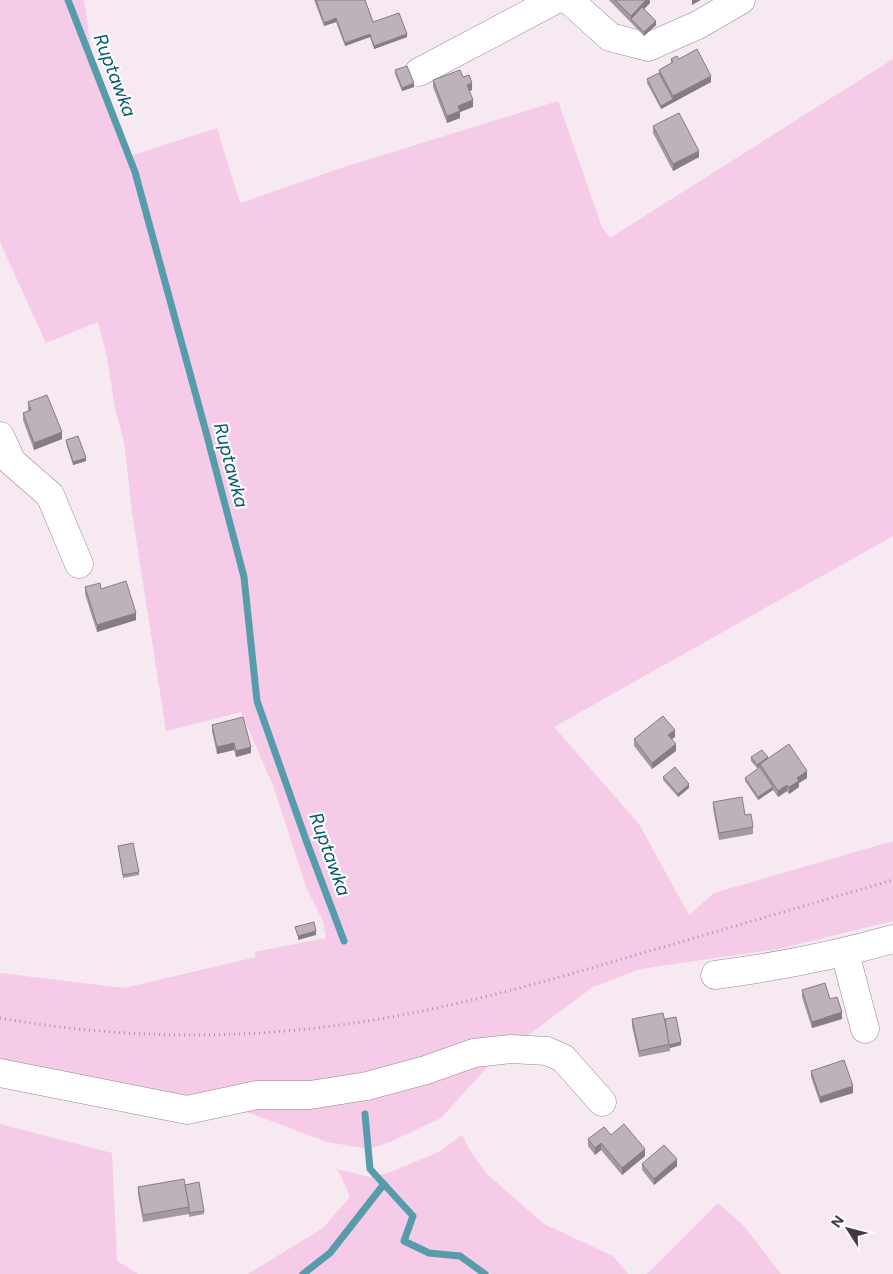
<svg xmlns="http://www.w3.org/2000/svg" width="893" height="1274" viewBox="0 0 893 1274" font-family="Figtree,sans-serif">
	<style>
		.green { fill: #f6cbe7 }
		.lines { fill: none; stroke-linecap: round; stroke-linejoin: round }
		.stream { stroke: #579cab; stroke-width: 7 }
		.minor-casing { stroke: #93888f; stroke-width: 29 }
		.path { stroke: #a59ba1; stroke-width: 3; stroke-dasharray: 1 4; stroke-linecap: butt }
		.minor { stroke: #fff; stroke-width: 28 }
		.wall { fill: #a399a0 }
		.shaded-wall { fill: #857d82 }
		.building { fill: #beb2ba; stroke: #857d82 }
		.labels { text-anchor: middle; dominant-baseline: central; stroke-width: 4.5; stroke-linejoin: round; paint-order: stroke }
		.water-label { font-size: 19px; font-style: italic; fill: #005d6b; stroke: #fef9fc }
	</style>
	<rect width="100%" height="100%" fill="#f6e9f1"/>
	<g class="green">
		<path d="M0,0H84L95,77L127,157L217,128L240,203L344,167L558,101L602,227L610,238L893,59V536L554,727L639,824L689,915L714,893L893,841V921L778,949L640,969L593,987L492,1062L441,1118L390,1142L369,1149L327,1142L253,1114L0,1064V973L124,988L256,957L254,952L326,938L323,921L306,887L274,788L241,712L166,731L132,512L124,442L115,408L107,357L98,322L46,343L0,242Z"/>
		<path d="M0,1124L112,1153L117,1261L138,1274H0Z"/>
		<path d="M462,1135L469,1149L487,1174L544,1224L613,1256L628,1274H248L323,1228L350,1197L338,1170L329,1167L370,1177L388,1173L439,1152Z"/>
		<path d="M718,1203L743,1225L781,1274H647Z"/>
	</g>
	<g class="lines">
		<g class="stream">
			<path d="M68,0L135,172L206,432L244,577L257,701L306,840L344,941"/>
			<path d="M365,1114L370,1169L413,1216L404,1241L429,1253L460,1256L485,1274"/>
			<path d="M303,1274L330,1253L384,1184"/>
		</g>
		<g class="minor-casing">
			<g id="minor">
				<path d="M569,0L610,37L648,47L698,25L741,0"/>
				<path d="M419,72L555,0"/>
				<path d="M0,436L12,462L50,495L79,564"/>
				<path d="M845,953L865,1029"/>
				<path d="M715,975C776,967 834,956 893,939"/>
				<path d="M0,1073L187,1110L257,1095H310L367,1086L426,1070L474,1053L511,1049L547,1051L563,1058L602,1102"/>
			</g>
		</g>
		<path class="path" d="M0,1018C106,1037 218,1040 325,1027C433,1014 538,984 642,953C726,929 809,904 893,880"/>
		<use href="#minor" class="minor"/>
	</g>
	<g class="wall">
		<path d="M314,0H365L373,22L407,37L374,49L370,37L345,46L336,22L324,26Z"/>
		<path d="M609,0H650V3L644,9L656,25L644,36Z"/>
		<path d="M671,59H679L711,82L661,109L647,83V79L659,73V70L671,63Z"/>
		<path d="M395,70L414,87L402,91L395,74Z"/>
		<path d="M463,77L472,90L469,91L473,107L460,112V118L447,123L433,87V80Z"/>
		<path d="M653,126L699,157L673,171L653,133Z"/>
		<path d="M28,402L62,439L34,450L23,420V413L28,411Z"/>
		<path d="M66,440L86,461L73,465L66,443Z"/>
		<path d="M85,587L101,589L136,620L97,632L85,594Z"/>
		<path d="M212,725L251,753L236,757L234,750L217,754L212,731Z"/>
		<path d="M675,737L672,739L676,751L652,769L634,746V739Z"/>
		<path d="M751,757L768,759L807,778L799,783V787L789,794L787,791L778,797L773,790L758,800L745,781V778L760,767V766L757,768L751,761Z"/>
		<path d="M663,777L689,788L678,797L663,780Z"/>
		<path d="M713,802L745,815L753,827V834L719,840L713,808Z"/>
		<path d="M118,846L139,872V875L123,878Z"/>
		<path d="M802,990L830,999L842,1019L812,1028L802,997Z"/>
		<path d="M632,1019H665L681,1045L670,1048V1051L639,1057L632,1026Z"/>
		<path d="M811,1071L853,1093L820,1103L811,1077Z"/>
		<path d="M611,1135L645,1156L622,1175L601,1150L595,1155L588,1146V1139Z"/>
		<path d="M642,1164L677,1166L654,1185L642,1170Z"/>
		<path d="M185,1185L204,1211V1214L189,1217V1214L143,1222L138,1194V1187Z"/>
	</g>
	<g class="shaded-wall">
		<path d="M646,0H650V3L632,21L631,19V16Z"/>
		<path d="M692,0H701L692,5Z"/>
		<path d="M336,18V22L324,26V23Z"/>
		<path d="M656,21V25L644,36V32Z"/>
		<path d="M370,34V37L345,46V43Z"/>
		<path d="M407,34V37L374,49V46Z"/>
		<path d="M711,76V82L661,109V106L673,99V96Z"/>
		<path d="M414,83V87L402,91V88Z"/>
		<path d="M472,83V90L467,92V85Z"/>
		<path d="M473,100V107L460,112V118L447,123V116L458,106Z"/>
		<path d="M699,151V157L673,171V164Z"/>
		<path d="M62,432V439L34,450V443Z"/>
		<path d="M86,458V461L73,465V462Z"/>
		<path d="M136,613V620L97,632V625Z"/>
		<path d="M675,730V737L668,742V735Z"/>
		<path d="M234,743V750L217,754V747Z"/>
		<path d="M676,744V751L652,769V763Z"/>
		<path d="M251,747V753L236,757V751Z"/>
		<path d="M768,757V761L760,764V766L757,768V765Z"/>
		<path d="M807,771V778L799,783V787L789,794V787L797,778Z"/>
		<path d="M689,784V788L678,797V794Z"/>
		<path d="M787,785V791L778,797V791Z"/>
		<path d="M773,787V790L758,800V797Z"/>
		<path d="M316,931V935L298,940V936Z"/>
		<path d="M842,1012V1019L812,1028V1022Z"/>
		<path d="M681,1042V1045L670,1048V1045Z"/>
		<path d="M853,1086V1093L820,1103V1097Z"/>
		<path d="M601,1143V1150L595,1155V1148Z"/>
		<path d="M645,1149V1156L622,1175V1168Z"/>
		<path d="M677,1159V1166L654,1185V1179Z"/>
	</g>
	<g class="building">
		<path d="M316,0H365L373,22L399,13L407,34L374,46L370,34L345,43L336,18L324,23Z"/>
		<path d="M615,0H646L631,16Z"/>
		<path d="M642,7L656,21L644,32L631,19Z"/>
		<path d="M697,49L711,76L673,96L659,70L673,62L671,59L677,56L679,59Z"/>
		<path d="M407,66L414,83L402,88L395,70Z"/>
		<path d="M460,70L463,77L469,75L472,83L467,85L473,100L458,106L460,111L447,116L433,80Z"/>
		<path d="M659,73L673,99L661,106L647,79Z"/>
		<path d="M679,113L699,151L673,164L653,126Z"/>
		<path d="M47,395L62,432L34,443L23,413L31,410L28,402Z"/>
		<path d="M78,436L86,458L73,462L66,440Z"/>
		<path d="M126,581L136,613L97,625L85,587L100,583L101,589Z"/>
		<path d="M663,716L675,730L668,735L676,744L652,763L634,739Z"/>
		<path d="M243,717L251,747L236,751L234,743L217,747L212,725Z"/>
		<path d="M789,744L807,771L797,778L799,781L789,787L787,785L778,791L760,764Z"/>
		<path d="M762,750L768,757L757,765L751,757Z"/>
		<path d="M675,767L689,784L678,794L663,777Z"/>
		<path d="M760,767L773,787L758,797L745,778Z"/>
		<path d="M742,797L745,815L751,814L753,827L719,833L713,802Z"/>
		<path d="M133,843L139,872L123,875L118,846Z"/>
		<path d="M314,922L316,931L298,936L295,927Z"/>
		<path d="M825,983L830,999L837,997L842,1012L812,1022L802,990Z"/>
		<path d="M663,1013L670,1044L639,1051L632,1019Z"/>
		<path d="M676,1017L681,1042L669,1045L665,1019Z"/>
		<path d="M844,1060L853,1086L820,1097L811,1071Z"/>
		<path d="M624,1124L645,1149L622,1168L601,1143L595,1148L588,1139L604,1127L611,1135Z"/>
		<path d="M664,1145L677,1159L654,1179L642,1164Z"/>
		<path d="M184,1179L189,1207L143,1215L138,1187Z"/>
		<path d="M199,1182L204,1211L189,1213V1207L185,1185Z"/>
	</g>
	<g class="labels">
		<g class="water-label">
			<text transform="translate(115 75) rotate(69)">Ruptawka</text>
			<text transform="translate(231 465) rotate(75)">Ruptawka</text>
			<text transform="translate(330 854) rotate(70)">Ruptawka</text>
		</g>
	</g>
	<g transform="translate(848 1229) rotate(306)" stroke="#fef9fc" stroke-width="4" paint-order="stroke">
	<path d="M0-4L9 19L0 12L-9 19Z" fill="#3f3a3d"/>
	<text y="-8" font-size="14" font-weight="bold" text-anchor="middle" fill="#3f3a3d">N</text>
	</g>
</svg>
